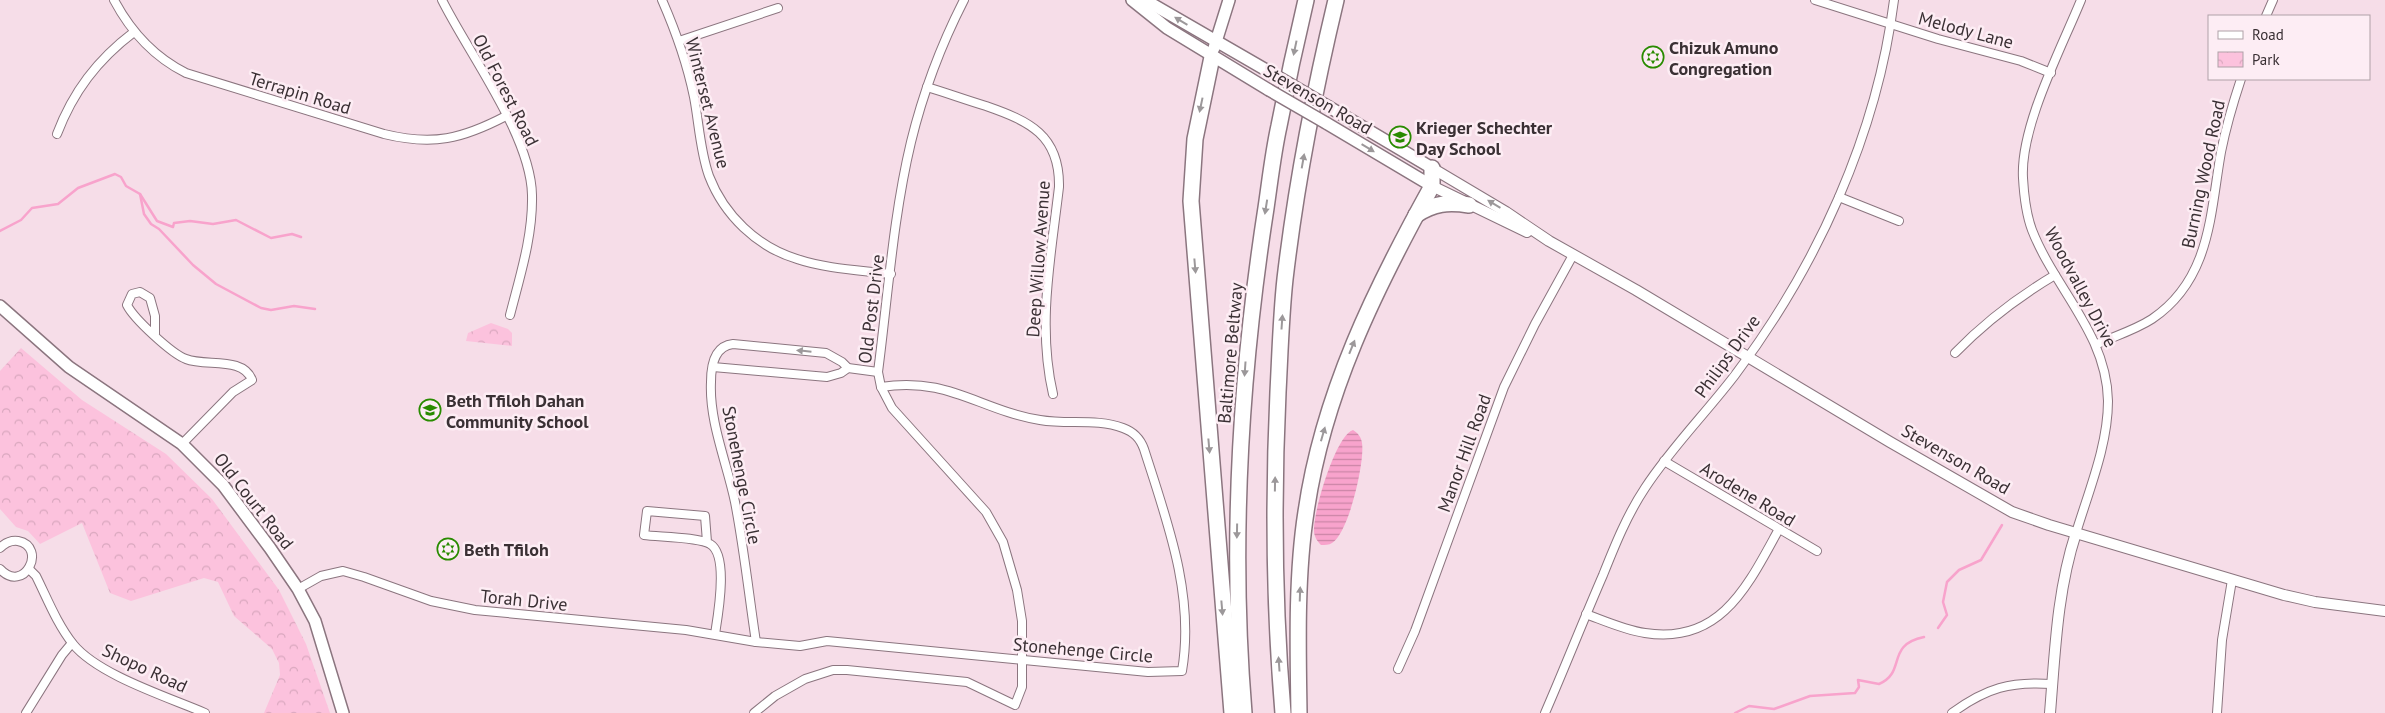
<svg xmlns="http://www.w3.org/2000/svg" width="2385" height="713" viewBox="0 0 2385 713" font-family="'PT Sans',sans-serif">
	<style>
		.park { fill: url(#park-crowns) }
		.water { fill: url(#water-rules) }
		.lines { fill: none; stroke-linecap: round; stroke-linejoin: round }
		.stream { stroke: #f8a3cc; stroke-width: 2.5 }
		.minor-casing { stroke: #8b757f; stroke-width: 10 }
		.tertiary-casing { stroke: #8b757f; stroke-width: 12 }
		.secondary-casing { stroke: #8b757f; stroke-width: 14 }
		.motorway-casing { stroke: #8b757f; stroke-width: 18 }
		.minor { stroke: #fff; stroke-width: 8 }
		.tertiary { stroke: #fff; stroke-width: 10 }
		.secondary { stroke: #fff; stroke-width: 11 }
		.motorway { stroke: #fff; stroke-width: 15 }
		.secondary-bridge-casing { stroke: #8b757f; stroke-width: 14; stroke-linecap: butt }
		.secondary-bridge { stroke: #fff; stroke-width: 11 }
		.oneway { fill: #9c989a }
		.labels { text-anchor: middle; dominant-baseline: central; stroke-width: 5; stroke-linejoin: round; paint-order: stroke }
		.street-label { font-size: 18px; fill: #3a3034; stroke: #fdedf4 }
		.poi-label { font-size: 18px; font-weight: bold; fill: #3a3034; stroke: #fdedf4; text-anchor: start }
	</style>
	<defs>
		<pattern id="park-crowns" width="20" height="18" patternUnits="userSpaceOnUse" patternTransform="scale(1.25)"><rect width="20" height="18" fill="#fcc2dd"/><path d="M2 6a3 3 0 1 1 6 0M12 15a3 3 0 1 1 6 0" fill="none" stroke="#d9a7be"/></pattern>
		<pattern id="water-rules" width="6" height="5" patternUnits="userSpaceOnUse" patternTransform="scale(1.25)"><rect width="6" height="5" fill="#f8a3cc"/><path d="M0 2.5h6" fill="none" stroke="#ca85a6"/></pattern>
	</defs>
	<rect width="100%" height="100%" fill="#f6dde8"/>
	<g class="park">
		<path d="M491,323L508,329L512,333V346L466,341L468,333Z"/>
		<path d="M21,348L82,400L166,454L212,499L279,590L306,644L330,713H264L280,675L279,663L272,649L234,616L218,582L204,578L131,601L110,593L82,523L40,544L28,531L16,527L0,509V371Z"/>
	</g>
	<path class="water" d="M1353,430C1358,433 1361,437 1362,443C1365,461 1349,533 1332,543C1329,545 1325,545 1321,545C1317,541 1314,536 1314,531C1313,513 1335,436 1353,430Z"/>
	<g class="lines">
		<g class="stream">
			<path d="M140,194L157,221L173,227L174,223L190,221L213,224L236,220L271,238L292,234L301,237"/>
			<path d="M0,231L21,220L32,208L58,204L78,188L115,174L121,177L126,186L140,194L144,214L151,224L159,229L193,265L216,284L261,308L271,310L294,306L315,309"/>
			<path d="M1938,628L1947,615L1943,602L1947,582L1959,570L1981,560L2002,525"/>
			<path d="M1735,713L1749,706L1774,709L1810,696L1855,693L1859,687L1858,680L1879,684C1907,672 1885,645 1924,637"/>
		</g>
		<g class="minor-casing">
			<g id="minor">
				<path d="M114,0C131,32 154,57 186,73L384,134C433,146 462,139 506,116"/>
				<path d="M442,0C469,54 531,136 532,195C533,236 520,276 510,315"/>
				<path d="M662,0C676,32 687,63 694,97C699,123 700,151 709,176C724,215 757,247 797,259C827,269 859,270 891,274"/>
				<path d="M1815,0L1938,39L2021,61L2051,73"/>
				<path d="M2266,16L2273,0"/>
				<path d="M679,41L778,8"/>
				<path d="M927,87C947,93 966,100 986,106C1029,121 1060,135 1059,187C1051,256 1037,325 1053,394"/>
				<path d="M57,134C73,92 97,60 134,32"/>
				<path d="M1839,197L1899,221"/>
				<path d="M155,334V316L150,298L140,292L132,294L127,305C134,319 172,354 186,359C206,367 243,356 252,380L233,392L182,444"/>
				<path d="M2097,344C2115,336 2135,330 2152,319C2211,279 2210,214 2221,152C2226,127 2233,103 2241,79"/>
				<path d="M1955,353C1985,322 2018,297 2055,275"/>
				<path d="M713,367L827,377L841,373L848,368"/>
				<path d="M1664,461L1817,551"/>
				<path d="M2076,533C2089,490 2108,445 2108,401C2107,334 2055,289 2032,230C2026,214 2024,196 2023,178C2020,127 2061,49 2081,0"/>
				<path d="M707,542L705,516L647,511L644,535C658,537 699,537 710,544C729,555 718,615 715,634"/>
				<path d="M0,548C5,543 11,540 18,541C48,547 24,595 0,569"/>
				<path d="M29,569L36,576C47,598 57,624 73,644C98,675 168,697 205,713"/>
				<path d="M298,589L321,576L343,571L364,577L431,601L475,610L686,630L756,642L800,646L827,641L1148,672L1182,671C1195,595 1167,521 1144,449C1140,438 1134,432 1123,428C1096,418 1068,425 1040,420C979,410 948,376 881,387"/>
				<path d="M1586,614C1605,621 1625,630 1645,633C1721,645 1748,585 1779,529"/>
				<path d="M756,642C749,596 744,548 735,502C727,463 709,422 711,382C711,365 715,346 733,344L826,353L842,362L848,368L878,372"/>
				<path d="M1398,669L1415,631L1504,387L1535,324L1573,255"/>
				<path d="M26,713L62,655L72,643"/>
				<path d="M754,713L775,696L805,679L833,670H847L967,682L1015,705L1022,687V621L1017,590L1003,542L986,512L892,408L881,387L878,372C888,296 893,217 911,142C923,93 941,45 964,0"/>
				<path d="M1545,713C1565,667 1583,621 1603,575C1615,545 1627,515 1645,488C1671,448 1706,413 1735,375C1817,266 1877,135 1894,0"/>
				<path d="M1952,713C1986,688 2011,681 2052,684"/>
				<path d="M2217,713L2222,640L2232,580"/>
			</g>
		</g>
		<g class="tertiary-casing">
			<g id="tertiary">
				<path d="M1432,168L1506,212L1549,241L1636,290L1890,442L2012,512L2049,525L2284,595L2315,602L2385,611"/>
				<path d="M1432,186L1527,232"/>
				<path d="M2050,713C2055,652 2057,591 2076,533"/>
			</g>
		</g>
		<g class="secondary-casing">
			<g id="secondary">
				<path d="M1132,0L1167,28L1269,90"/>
				<path d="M1145,0L1273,74"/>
				<path d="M1214,48L1229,0"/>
				<path d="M1329,107L1432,168"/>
				<path d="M1326,123L1432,186"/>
				<path d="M0,306L69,367L182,444L223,485L270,548L298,589L315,621L343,713"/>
			</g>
		</g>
		<g class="motorway-casing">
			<g id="motorway">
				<path d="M1212,57L1195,139L1191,201L1232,713"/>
				<path d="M1416,215C1434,203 1448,202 1469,205"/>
				<path d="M1244,713C1230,544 1240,375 1266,208C1270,181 1273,153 1279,126C1287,84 1296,42 1306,0"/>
				<path d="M1283,713C1274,606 1273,499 1278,392C1280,354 1281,316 1285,279C1296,185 1314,92 1336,0"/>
				<path d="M1299,713C1298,649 1296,576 1306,512C1323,394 1375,289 1432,186V168"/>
			</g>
		</g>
		<use href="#minor" class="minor"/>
		<use href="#tertiary" class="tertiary"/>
		<use href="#secondary" class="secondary"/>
		<use href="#motorway" class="motorway"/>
		<g class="secondary-bridge-casing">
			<g id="secondary-bridge">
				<path d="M1273,74L1329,107"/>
				<path d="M1269,90L1326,123"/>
			</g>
		</g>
		<use href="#secondary-bridge" class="secondary-bridge"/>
	</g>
	<defs><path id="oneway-solid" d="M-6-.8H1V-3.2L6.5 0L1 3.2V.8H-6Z" transform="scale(1.25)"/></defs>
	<g class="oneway">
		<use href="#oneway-solid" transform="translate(1181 21) rotate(-149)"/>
		<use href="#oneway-solid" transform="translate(1295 48) rotate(102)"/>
		<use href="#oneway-solid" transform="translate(1201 105) rotate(102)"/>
		<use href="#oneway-solid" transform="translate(1368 148) rotate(31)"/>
		<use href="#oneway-solid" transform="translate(1303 161) rotate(-80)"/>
		<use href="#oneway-solid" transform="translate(1494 204) rotate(-149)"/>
		<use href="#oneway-solid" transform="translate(1266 207) rotate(99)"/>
		<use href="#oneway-solid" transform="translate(1195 266) rotate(85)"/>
		<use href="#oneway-solid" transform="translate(1282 322) rotate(-86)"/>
		<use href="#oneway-solid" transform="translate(1352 347) rotate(-68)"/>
		<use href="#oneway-solid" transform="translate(804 351) rotate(-174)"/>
		<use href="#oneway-solid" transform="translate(1245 369) rotate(94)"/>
		<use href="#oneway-solid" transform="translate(1323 434) rotate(-74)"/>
		<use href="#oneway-solid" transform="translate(1209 446) rotate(85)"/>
		<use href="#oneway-solid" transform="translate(1275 484) rotate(-89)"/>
		<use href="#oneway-solid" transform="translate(1237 531) rotate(91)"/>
		<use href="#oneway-solid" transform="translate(1300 594) rotate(-88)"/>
		<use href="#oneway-solid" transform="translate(1222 608) rotate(85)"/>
		<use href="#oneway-solid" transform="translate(1279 664) rotate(-94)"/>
	</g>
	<defs>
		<g id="synagogue-ring" transform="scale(1.125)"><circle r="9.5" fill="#fdedf4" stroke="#298b00" stroke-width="1.5"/><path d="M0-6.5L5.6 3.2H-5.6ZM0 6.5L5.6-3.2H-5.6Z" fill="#298b00"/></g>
		<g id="school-ring" transform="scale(1.125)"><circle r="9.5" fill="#fdedf4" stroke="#298b00" stroke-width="1.5"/><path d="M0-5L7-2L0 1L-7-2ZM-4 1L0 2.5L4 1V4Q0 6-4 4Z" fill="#298b00"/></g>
	</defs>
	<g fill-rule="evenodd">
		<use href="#synagogue-ring" x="1653" y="57"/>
		<use href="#school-ring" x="1400" y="137"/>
		<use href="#school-ring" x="430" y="410"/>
		<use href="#synagogue-ring" x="448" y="549"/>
	</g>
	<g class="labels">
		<g class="street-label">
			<text transform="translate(1966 30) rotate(15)">Melody Lane</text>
			<text transform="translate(506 90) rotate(63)">Old Forest Road</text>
			<text transform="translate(300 93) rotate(17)">Terrapin Road</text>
			<text transform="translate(1318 99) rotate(30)">Stevenson Road</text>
			<text transform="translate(708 103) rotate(76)">Winterset Avenue</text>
			<text transform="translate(2203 174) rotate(-78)">Burning Wood Road</text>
			<text transform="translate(1038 259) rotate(-86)">Deep Willow Avenue</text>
			<text transform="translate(2081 287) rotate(62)">Woodvalley Drive</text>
			<text transform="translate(871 309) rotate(-83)">Old Post Drive</text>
			<text transform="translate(1230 353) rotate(-85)">Baltimore Beltway</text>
			<text transform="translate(1727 356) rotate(-54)">Philips Drive</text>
			<text transform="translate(1464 453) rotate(-70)">Manor Hill Road</text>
			<text transform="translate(1956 459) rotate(30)">Stevenson Road</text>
			<text transform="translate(742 475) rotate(79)">Stonehenge Circle</text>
			<text transform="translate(1748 494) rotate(31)">Arodene Road</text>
			<text transform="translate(254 501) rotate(52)">Old Court Road</text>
			<text transform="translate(524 600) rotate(6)">Torah Drive</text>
			<text transform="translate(1083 650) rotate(5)">Stonehenge Circle</text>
			<text transform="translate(145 668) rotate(25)">Shopo Road</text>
		</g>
		<g class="poi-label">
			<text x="1669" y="47">Chizuk Amuno<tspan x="1669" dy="21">Congregation</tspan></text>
			<text x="1416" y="127">Krieger Schechter<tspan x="1416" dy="21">Day School</tspan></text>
			<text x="446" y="400">Beth Tfiloh Dahan<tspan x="446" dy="21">Community School</tspan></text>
			<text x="464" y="549">Beth Tfiloh</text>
		</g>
	</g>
	<rect x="2208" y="15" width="162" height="65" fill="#fdedf4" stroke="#afa1a7"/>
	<rect x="2218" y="31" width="25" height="8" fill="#ffffff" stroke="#afa1a7"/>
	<text x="2252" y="40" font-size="15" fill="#3a3034">Road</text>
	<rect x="2218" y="52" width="25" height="15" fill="url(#park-crowns)" stroke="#afa1a7"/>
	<text x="2252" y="65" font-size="15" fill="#3a3034">Park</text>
</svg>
